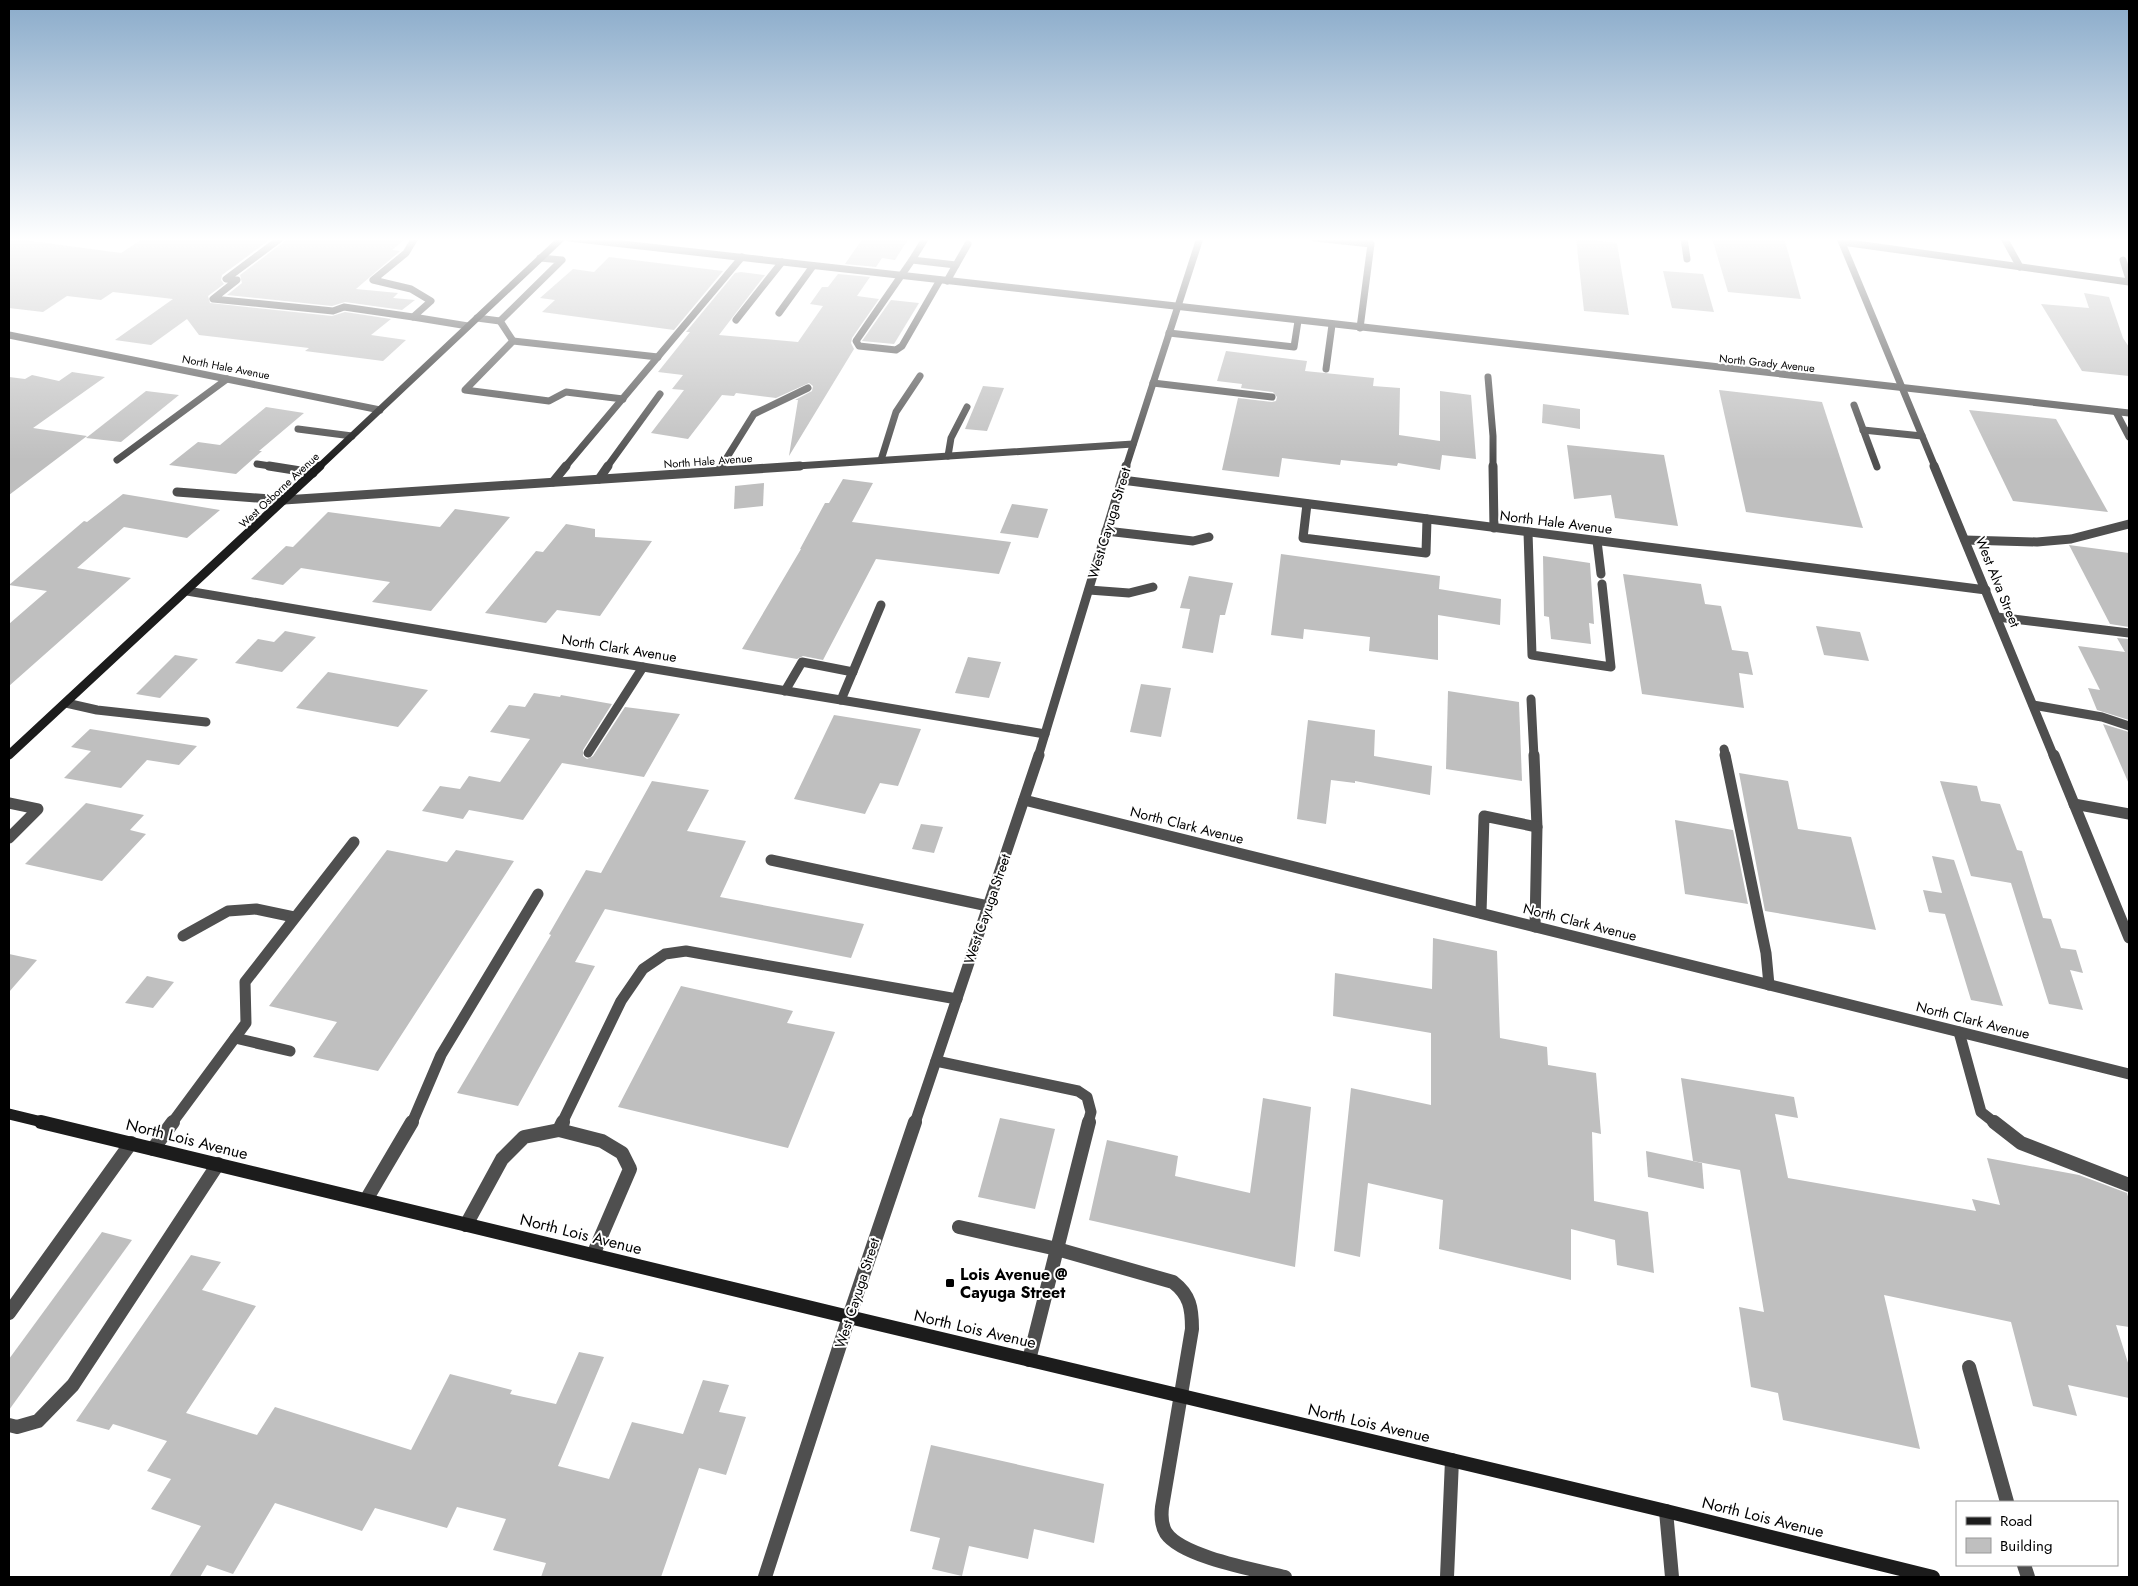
<svg xmlns="http://www.w3.org/2000/svg" width="2138" height="1586" viewBox="0 0 2138 1586" font-family="Jost,sans-serif">
	<style>
		.building { fill: #bfbfbf }
		.lines { fill: none; stroke-linecap: round; stroke-linejoin: round }
		.lane-far3 { stroke: #4f4f4f; stroke-width: 7 }
		.lane-far2 { stroke: #4f4f4f; stroke-width: 9 }
		.lane-far1 { stroke: #4f4f4f; stroke-width: 11 }
		.lane { stroke: #4f4f4f; stroke-width: 14 }
		.street-far3 { stroke: #4f4f4f; stroke-width: 7 }
		.street-far2 { stroke: #4f4f4f; stroke-width: 9 }
		.street-far1 { stroke: #4f4f4f; stroke-width: 11 }
		.street { stroke: #4f4f4f; stroke-width: 14 }
		.secondary-far3 { stroke: #1c1c1c; stroke-width: 7 }
		.secondary-far2 { stroke: #1c1c1c; stroke-width: 9 }
		.secondary-far1 { stroke: #1c1c1c; stroke-width: 11 }
		.secondary { stroke: #1c1c1c; stroke-width: 14 }
		.poi-dot { fill: #000; stroke: #fff; stroke-width: 2 }
		.labels { text-anchor: middle; dominant-baseline: central; stroke-width: 4; stroke-linejoin: round; paint-order: stroke }
		.far-street-label { font-size: 11px; fill: #000; stroke: #fff }
		.street-label { font-size: 14px; fill: #000; stroke: #fff }
		.near-street-label { font-size: 16px; fill: #000; stroke: #fff }
		.near-poi-label { font-size: 16px; font-weight: bold; fill: #000; stroke: #fff; text-anchor: start }
	</style>
	<rect width="100%" height="100%" fill="#fff"/>
	<g class="building">
		<path d="M9,238L121,253L144,238H272L222,275L221,280L224,284L208,296L210,303L332,316L345,312L391,319L371,335L406,340L383,361L305,351L309,348L199,335L187,319L151,345L115,340L173,299L113,292L101,300L67,296L43,312L9,308Z"/>
		<path d="M286,238H406L392,250L400,251L356,289L398,293L393,298L415,300L402,310L345,302L332,306L227,295L242,283L240,275L284,242Z"/>
		<path d="M863,238H909L895,260L882,258L876,267L845,264Z"/>
		<path d="M1576,238L1617,243L1629,315L1584,311Z"/>
		<path d="M1712,238H1757L1785,241L1801,299L1728,292Z"/>
		<path d="M609,257L723,271L674,330L542,312L555,300L540,298L573,269L594,272Z"/>
		<path d="M1663,271L1703,274L1714,312L1672,308Z"/>
		<path d="M741,272L765,275L719,335L798,342L823,306L810,304L822,287H828L838,274L870,277L857,296L879,299L852,338L851,343L854,349L789,456L798,400H795L812,391L813,386L809,383L776,398L736,393L734,396L722,395L688,439L651,433L684,390L672,389L683,375L658,372L690,332H686L735,273Z"/>
		<path d="M2084,293L2109,297L2123,338L2129,347V376L2082,371L2041,304L2089,308Z"/>
		<path d="M891,300L919,303L894,344L862,341Z"/>
		<path d="M1226,351L1307,361L1305,371L1374,378L1373,386L1400,388L1399,435L1440,441V391L1471,395L1476,459L1442,455L1440,470L1398,463L1397,466L1341,460L1340,465L1282,458L1279,477L1222,470L1238,398L1272,402L1276,401L1277,397L1273,392L1241,388L1242,384L1217,381Z"/>
		<path d="M72,372L105,377L33,428L87,436L9,495V377L25,379L32,375L59,381Z"/>
		<path d="M983,386L1004,388L987,431L965,429Z"/>
		<path d="M1719,390L1822,402L1863,528L1746,512Z"/>
		<path d="M146,391L179,395L121,442L86,438Z"/>
		<path d="M1543,404L1580,409V429L1542,423Z"/>
		<path d="M266,407L304,413L259,451H262L236,474L169,465L198,442L220,445Z"/>
		<path d="M1969,410L2056,419L2108,512L2013,501Z"/>
		<path d="M1567,445L1664,455L1678,526L1615,518L1611,495L1574,499Z"/>
		<path d="M843,479L873,483L852,522L1011,542L999,574L876,559L823,660L803,656L797,659L742,649L801,549H800L825,503H829Z"/>
		<path d="M764,483L763,506L734,509L735,486Z"/>
		<path d="M123,494L220,510L187,538L124,527L77,568L131,578L9,686V624L47,591L9,585L84,521L87,522Z"/>
		<path d="M1012,504L1048,509L1038,538L1000,533Z"/>
		<path d="M455,509L510,517L431,611L372,602L390,582L301,568L283,585L251,579L286,546L293,547L328,512L440,527Z"/>
		<path d="M566,524L595,529V537L652,541L600,616L557,610L546,623L485,613L536,551L543,552Z"/>
		<path d="M2069,545L2129,553V627L2110,624Z"/>
		<path d="M1281,554L1440,576L1439,589L1501,599L1500,625L1438,615V660L1369,651L1370,637L1304,629L1303,639L1271,635Z"/>
		<path d="M1543,556L1590,563L1594,624L1589,623L1591,644L1551,639L1549,617L1544,616Z"/>
		<path d="M1623,574L1701,584L1705,604L1721,606L1732,650L1748,652L1753,675L1739,673L1744,708L1642,694Z"/>
		<path d="M1189,576L1233,583L1225,615H1220L1213,653L1182,648L1190,609L1180,608Z"/>
		<path d="M1816,626L1860,632L1869,661L1824,655Z"/>
		<path d="M285,631L316,637L282,672L235,663L258,639L274,642Z"/>
		<path d="M2117,638L2129,639V720L2097,710L2088,688L2100,690L2078,646L2125,652Z"/>
		<path d="M175,655L198,659L160,698L136,694Z"/>
		<path d="M968,657L1001,662L989,698L955,693Z"/>
		<path d="M328,672L428,690L398,727L296,708Z"/>
		<path d="M1141,684L1171,688L1161,737L1130,732Z"/>
		<path d="M1448,691L1519,702L1522,781L1446,769Z"/>
		<path d="M534,693L560,697L561,695L612,704L583,750V756L587,759L593,756L625,707L680,714L644,777L562,763L523,820L469,810L463,819L422,811L440,786L460,789L469,776L500,782L530,739L490,732L509,705L525,707Z"/>
		<path d="M834,715L921,729L898,786L880,783L865,814L794,799Z"/>
		<path d="M1308,720L1375,730L1374,756L1432,766L1430,795L1355,781V783L1331,780L1326,824L1297,819Z"/>
		<path d="M2103,724L2129,732V784Z"/>
		<path d="M90,729L197,746L179,765L147,760L121,788L64,778L91,751L71,747Z"/>
		<path d="M1739,773L1788,781L1798,829L1851,837L1876,930L1765,911Z"/>
		<path d="M652,781L709,790L687,831L746,841L720,897L864,924L851,958L605,909L575,962L595,966L518,1106L457,1093L551,935L549,934L586,870L601,873Z"/>
		<path d="M1940,781L1977,786L1981,801L2000,804L2017,850L2022,851L2043,918L2051,919L2061,948L2076,950L2083,973L2070,970L2083,1010L2049,1004L2011,883L1971,876Z"/>
		<path d="M86,803L144,815L130,830L146,834L102,881L25,864Z"/>
		<path d="M1675,820L1733,830L1748,904L1685,894Z"/>
		<path d="M921,824L943,827L934,853L912,849Z"/>
		<path d="M387,850L447,862L456,850L514,861L378,1071L313,1057L337,1022L269,1006Z"/>
		<path d="M1932,856L1954,860L2003,1006L1971,1000L1945,914L1929,912L1923,890L1942,893Z"/>
		<path d="M1433,938L1497,951L1500,1038L1547,1047L1548,1065L1596,1073L1601,1134L1592,1132L1594,1201L1648,1212L1654,1273L1617,1265L1615,1240L1571,1229V1280L1439,1249L1443,1200L1368,1183L1360,1257L1334,1251L1351,1088L1431,1105V1033L1333,1016L1335,973L1432,989Z"/>
		<path d="M9,954L37,960L9,992Z"/>
		<path d="M147,976L174,982L153,1008L125,1003Z"/>
		<path d="M681,986L793,1011L787,1023L835,1032L788,1148L618,1107Z"/>
		<path d="M1681,1078L1794,1097L1798,1118L1775,1114L1788,1178L1976,1211L1972,1199L2000,1205L1987,1158L2079,1175L2127,1193L2129,1200V1327L2116,1325L2129,1366V1398L2068,1385L2077,1416L2033,1406L2011,1322L1884,1295L1920,1449L1783,1420L1778,1393L1751,1387L1739,1307L1764,1312L1740,1170L1693,1161Z"/>
		<path d="M1263,1098L1311,1107L1295,1267L1089,1220L1107,1140L1178,1156L1175,1176L1250,1193Z"/>
		<path d="M1000,1118L1055,1129L1035,1209L978,1197Z"/>
		<path d="M1646,1151L1702,1163L1704,1189L1648,1177Z"/>
		<path d="M102,1232L132,1240L9,1410V1359Z"/>
		<path d="M191,1255L221,1262L202,1290L256,1306L186,1413L257,1435L275,1407L411,1450L450,1374L512,1390L510,1394L556,1404L579,1352L604,1357L558,1466L609,1479L632,1422L683,1434L703,1380L729,1385L719,1412L746,1417L726,1475L699,1468L661,1577H541L546,1563L493,1550L506,1519L457,1507L447,1528L375,1508L362,1531L275,1503L233,1574L207,1565L200,1577H169L201,1526L151,1509L171,1479L147,1471L167,1441L113,1424L109,1430L76,1421Z"/>
		<path d="M931,1445L1104,1484L1094,1543L1034,1529L1028,1559L969,1546L962,1576L932,1569L940,1538L910,1531Z"/>
	</g>
	<g class="lines">
		<g class="lane-far3">
			<path d="M281,238L226,279L237,280L213,299L333,311L344,307L413,317"/>
			<path d="M415,238L406,253L373,280L411,289L431,301L413,317L468,326"/>
			<path d="M1315,238L1371,244L1360,328"/>
			<path d="M1684,238L1687,259"/>
			<path d="M2004,238L2020,267"/>
			<path d="M912,260L925,239"/>
			<path d="M2123,260L2129,279"/>
			<path d="M956,265L968,244"/>
			<path d="M940,280L902,346L896,350L859,346L856,341L912,260L956,265L947,281"/>
			<path d="M779,313L813,266"/>
			<path d="M477,318L500,321L562,260L540,258"/>
			<path d="M736,320L782,262"/>
			<path d="M500,321L513,341"/>
			<path d="M1169,333L1294,347L1298,321"/>
			<path d="M1326,369L1332,325"/>
			<path d="M1488,377L1493,436V467"/>
			<path d="M1153,383L1272,397"/>
			<path d="M623,399L566,392L549,401L465,390L513,341L658,357"/>
			<path d="M1854,405L1877,467"/>
			<path d="M2116,412L2129,437"/>
			<path d="M298,429L352,436"/>
			<path d="M1863,430L1922,436"/>
			<path d="M948,456L951,438L967,407"/>
			<path d="M117,460L227,379"/>
			<path d="M881,460L896,412L920,376"/>
			<path d="M257,464L277,467"/>
			<path d="M565,467L742,257"/>
			<path d="M607,467L660,394"/>
			<path d="M721,467L754,414L808,388"/>
		</g>
		<g class="lane-far2">
			<path d="M269,466L313,473"/>
			<path d="M1493,466L1494,528"/>
			<path d="M719,471L722,466"/>
			<path d="M599,479L608,466"/>
			<path d="M553,482L566,466"/>
			<path d="M177,492L284,500"/>
			<path d="M1307,504L1303,538L1426,553L1427,519"/>
			<path d="M1106,531L1193,541L1209,537"/>
			<path d="M1528,532L1532,655L1611,667L1602,584"/>
			<path d="M1965,540L2037,542L2071,539L2129,524"/>
			<path d="M1597,541L1601,574"/>
			<path d="M1089,590L1129,593L1153,587"/>
			<path d="M785,691L802,662L853,672"/>
			<path d="M1531,699L1534,757"/>
			<path d="M841,700L881,605"/>
			<path d="M66,703L97,710L206,722"/>
			<path d="M2033,705L2102,717L2129,726"/>
			<path d="M1724,749L1726,757"/>
			<path d="M588,753L643,667"/>
		</g>
		<g class="lane-far1">
			<path d="M1534,755L1537,827L1535,927"/>
			<path d="M1725,755L1766,953L1769,985"/>
			<path d="M9,803L38,809L9,838"/>
			<path d="M2074,804L2129,814"/>
			<path d="M771,860L988,906"/>
			<path d="M1481,913L1484,816L1537,827"/>
			<path d="M183,936L228,911L256,909L294,917"/>
			<path d="M1959,1032L1981,1112L1995,1123"/>
			<path d="M235,1038L290,1051"/>
			<path d="M936,1061L1078,1091L1087,1097L1091,1112L1088,1123"/>
			<path d="M172,1123L246,1023L245,982L354,842"/>
			<path d="M412,1123L441,1055L538,894"/>
			<path d="M562,1123L621,1001L643,969L665,954L686,951L957,999"/>
		</g>
		<g class="lane">
			<path d="M1994,1122L2021,1143L2129,1185"/>
			<path d="M559,1130L602,1141L622,1153L630,1169L593,1255"/>
			<path d="M153,1149L173,1122"/>
			<path d="M366,1200L412,1122"/>
			<path d="M466,1225L502,1159L524,1137L559,1130L563,1122"/>
			<path d="M959,1227L1057,1249L1173,1282C1190,1295 1192,1308 1192,1329L1162,1507C1161,1516 1161,1525 1166,1533C1182,1557 1257,1570 1285,1577"/>
			<path d="M9,1313L131,1143"/>
			<path d="M1029,1360L1089,1122"/>
			<path d="M1969,1367L2007,1502"/>
			<path d="M9,1425L17,1427L38,1421L73,1385L218,1164"/>
			<path d="M1666,1511L1672,1577"/>
			<path d="M2024,1565L2028,1577"/>
			<path d="M1447,1577L1452,1460"/>
		</g>
		<g class="street-far3">
			<path d="M569,238L2129,413"/>
			<path d="M1840,238L1935,467"/>
			<path d="M1842,242L2129,282"/>
			<path d="M9,335L380,410"/>
			<path d="M781,467L1133,444"/>
			<path d="M1126,467L1200,238"/>
		</g>
		<g class="street-far2">
			<path d="M1934,466L2054,757"/>
			<path d="M1122,480L1986,590"/>
			<path d="M284,500L800,466"/>
			<path d="M187,591L1045,734"/>
			<path d="M1997,617L2129,633"/>
			<path d="M1038,757L1126,466"/>
		</g>
		<g class="street-far1">
			<path d="M2054,755L2129,938"/>
			<path d="M1024,800L2129,1074"/>
			<path d="M915,1123L1039,755"/>
		</g>
		<path class="street" d="M765,1577L849,1317L915,1122"/>
		<path class="secondary-far3" d="M319,467L562,238"/>
		<path class="secondary-far2" d="M9,755L320,466"/>
		<path class="secondary-far1" d="M9,1114L46,1123"/>
		<path class="secondary" d="M41,1122L849,1317L1666,1511L1933,1577"/>
	</g>
	<linearGradient id="sky" x2="0" y2="1"><stop stop-color="#8aabca"/><stop offset="0.52" stop-color="#fff"/><stop offset="1" stop-color="#fff" stop-opacity="0"/></linearGradient>
	<rect width="2138" height="460" fill="url(#sky)"/>
	<rect class="poi-dot" x="945" y="1278" width="10" height="10" rx="2.5"/>
	<g class="labels">
		<g class="far-street-label">
			<text transform="translate(1767 363) rotate(6)">North Grady Avenue</text>
			<text transform="translate(226 367) rotate(11)">North Hale Avenue</text>
			<text transform="translate(708 461) rotate(-4)">North Hale Avenue</text>
			<text transform="translate(279 490) rotate(-43)">West Osborne Avenue</text>
		</g>
		<g class="street-label">
			<text transform="translate(1556 522) rotate(7)">North Hale Avenue</text>
			<text transform="translate(1109 523) rotate(-73)">West Cayuga Street</text>
			<text transform="translate(1998 582) rotate(68)">West Alva Street</text>
			<text transform="translate(619 648) rotate(9)">North Clark Avenue</text>
			<text transform="translate(1187 825) rotate(14)">North Clark Avenue</text>
			<text transform="translate(987 909) rotate(-71)">West Cayuga Street</text>
			<text transform="translate(1580 922) rotate(14)">North Clark Avenue</text>
			<text transform="translate(1973 1020) rotate(14)">North Clark Avenue</text>
			<text transform="translate(857 1293) rotate(-72)">West Cayuga Street</text>
		</g>
		<g class="near-street-label">
			<text transform="translate(187 1139) rotate(14)">North Lois Avenue</text>
			<text transform="translate(581 1234) rotate(14)">North Lois Avenue</text>
			<text transform="translate(975 1329) rotate(13)">North Lois Avenue</text>
			<text transform="translate(1369 1423) rotate(13)">North Lois Avenue</text>
			<text transform="translate(1763 1517) rotate(14)">North Lois Avenue</text>
		</g>
		<g class="near-poi-label">
			<text x="960" y="1274">Lois Avenue @<tspan x="960" dy="18">Cayuga Street</tspan></text>
		</g>
	</g>
	<rect width="2138" height="1586" fill="none" stroke="#000000" stroke-width="20"/>
	<rect x="1956" y="1501" width="162" height="65" fill="#ffffff" stroke="#999999"/>
	<rect x="1966" y="1517" width="25" height="8" fill="#1c1c1c" stroke="#999999"/>
	<text x="2000" y="1526" font-size="15" fill="#000000">Road</text>
	<rect x="1966" y="1538" width="25" height="15" fill="#bfbfbf" stroke="#999999"/>
	<text x="2000" y="1551" font-size="15" fill="#000000">Building</text>
</svg>
